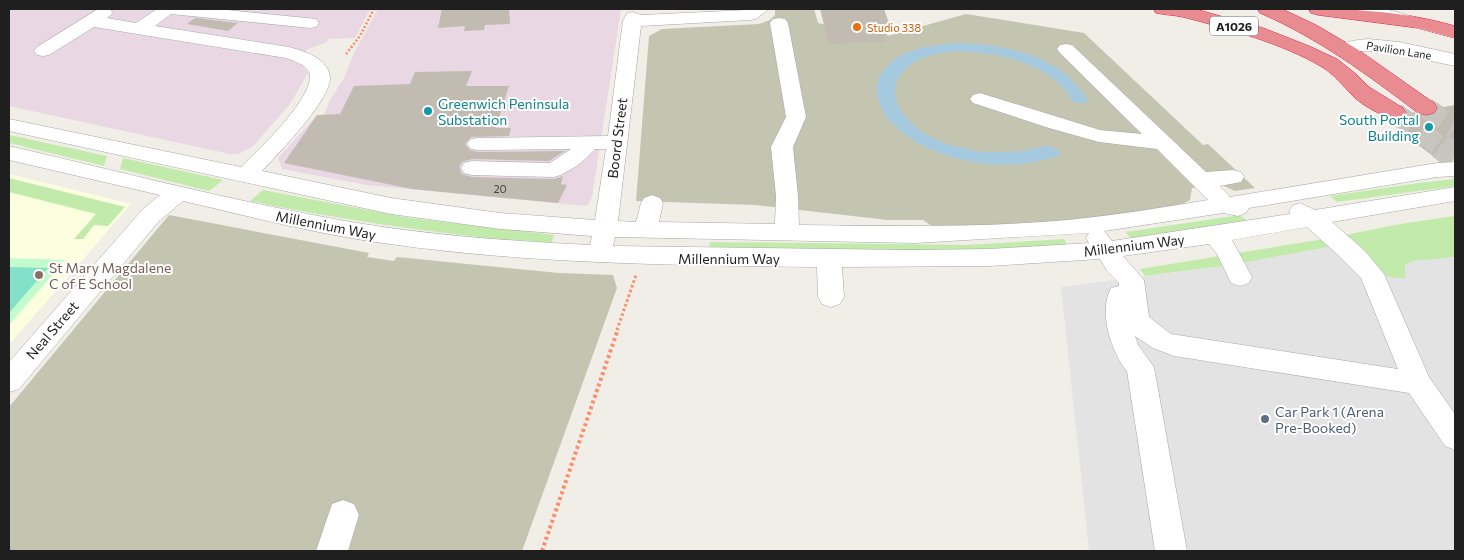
<svg xmlns="http://www.w3.org/2000/svg" width="1464" height="560" viewBox="0 0 1464 560" font-family="Commissioner,sans-serif">
	<style>
		.industrial { fill: #ead7e4 }
		.education { fill: #fbffe0 }
		.construction { fill: #c3c5b1 }
		.grass { fill: #c2ebab }
		.park { fill: #c2fbce }
		.pitch { fill: #82e1c8 }
		.parking { fill: #e3e3e3 }
		.water { fill: #a5cadf }
		.building { fill: #c1bbb2 }
		.lines { fill: none; stroke-linecap: round; stroke-linejoin: round }
		.highway-tunnel-far1 { stroke: #c6c5be; stroke-width: 21; stroke-dasharray: 21 11; stroke-linecap: butt }
		.highway-tunnel { stroke: #c6c5be; stroke-width: 26; stroke-dasharray: 26 13; stroke-linecap: butt }
		.minor-casing { stroke: #a6a6a6; stroke-width: 1 }
		.highway-casing { stroke: #df224a; stroke-width: 1 }
		.path-far2 { stroke: #fc8c6a; stroke-width: 2.5; stroke-dasharray: 2 2; stroke-linecap: butt }
		.path-far1 { stroke: #fc8c6a; stroke-width: 3; stroke-dasharray: 2.5 2.5; stroke-linecap: butt }
		.path { stroke: #fc8c6a; stroke-width: 4; stroke-dasharray: 3 3; stroke-linecap: butt }
		.minor { fill: #fff; fill-rule: evenodd }
		.highway { fill: #e98c91; fill-rule: evenodd }
		.food-dot { fill: #e8710a; stroke: #fff; stroke-width: 2 }
		.culture-dot { fill: #0f9aa8; stroke: #fff; stroke-width: 2 }
		.education-dot { fill: #8d6e63; stroke: #fff; stroke-width: 2 }
		.service-dot { fill: #5c6f8a; stroke: #fff; stroke-width: 2 }
		.labels { text-anchor: middle; dominant-baseline: central; stroke-width: 4; stroke-linejoin: round; paint-order: stroke }
		.far-food-label { font-size: 11px; fill: #c56008; stroke: #fff; text-anchor: start }
		.far-street-label { font-size: 11px; fill: #1f1f1f; stroke: #fff }
		.number-label { font-size: 11px; fill: #484644 }
		.shield { fill: #fff; stroke: #626262; stroke-width: 1 }
		.shield-label { font-size: 12px; font-weight: bold; fill: #1f1f1f }
		.culture-label { font-size: 14px; fill: #0d838f; stroke: #fff; text-anchor: start }
		.street-label { font-size: 14px; fill: #1f1f1f; stroke: #fff }
		.education-label { font-size: 14px; fill: #785e54; stroke: #fff; text-anchor: start }
		.service-label { font-size: 14px; fill: #4e5e75; stroke: #fff; text-anchor: start }
	</style>
	<rect width="100%" height="100%" fill="#f0eee6"/>
	<g class="industrial">
		<path d="M9,9H370L355,38L328,39L327,42L304,51L299,60L308,73L290,104L252,147L238,154H230L9,106Z"/>
		<path d="M378,9H621L592,197L587,206L367,185L282,169L278,158L317,115H324L329,102L344,78L354,53Z"/>
	</g>
	<path class="education" d="M9,174L131,204L9,345Z"/>
	<g class="construction">
		<path d="M775,9H814L818,23L884,37L966,14L1084,33L1203,145L1208,144L1255,188L1235,191L1219,184L1192,188L1190,200L1177,207L1092,219L984,226H932L923,220H888L756,205L636,201L649,36L662,29L759,24L770,20L775,15Z"/>
		<path d="M169,215L369,253L367,257L394,261L397,257L559,273L613,275L617,288L522,551H9V407Z"/>
	</g>
	<g class="grass">
		<path d="M9,135L107,156L104,166L9,143Z"/>
		<path d="M123,158L223,180L209,191L120,169Z"/>
		<path d="M9,178L125,207L108,226L94,225L83,239H74L96,214L9,192Z"/>
		<path d="M1455,179V186L1337,202L1330,196L1419,183Z"/>
		<path d="M263,190L410,218L554,235L551,244C449,235 349,222 250,201Z"/>
		<path d="M1240,215L1248,222L1131,239L1126,232Z"/>
		<path d="M1455,216V257L1447,258L1406,279L1387,277L1345,235L1400,224Z"/>
		<path d="M1064,239L1068,246L972,251L709,250L710,242L968,245Z"/>
		<path d="M1324,239L1333,246L1232,265L1145,276L1140,269Z"/>
	</g>
	<path class="park" d="M9,258L65,260L9,325Z"/>
	<path class="pitch" d="M9,267L48,268L9,313Z"/>
	<path class="parking" d="M1333,246L1366,254L1387,277L1405,279V265L1412,261L1455,257V551H1089L1061,287L1232,265Z"/>
	<path class="water" d="M961,43C1008,45 1066,57 1089,103L1073,102C1065,87 1053,77 1038,69C1005,51 920,37 898,79C892,90 895,101 901,111C929,153 1003,160 1047,145L1063,153C1014,177 929,163 892,123C883,113 876,101 877,88C881,51 931,44 961,43Z"/>
	<g class="building">
		<path d="M442,9H509L510,24L485,25L484,30L464,31L465,26L438,28Z"/>
		<path d="M820,9H884L891,29H885L888,37H884L886,42L829,44Z"/>
		<path d="M195,18L238,23L228,31L187,24Z"/>
		<path d="M472,71L466,86H509L496,128H511L509,136L471,137L465,144L470,150L478,152L565,151L549,161L472,159L462,162L459,167L462,174L472,177L554,179L563,176L561,184L567,185L558,203L412,189L284,163L317,115L340,114L354,86L410,84L415,72Z"/>
		<path d="M1455,105V156L1437,159L1410,139L1416,138L1390,119L1403,120L1408,114L1414,112L1426,117L1436,114L1439,108Z"/>
	</g>
	<g class="lines">
		<g class="highway-tunnel-far1">
			<path d="M1426,108L1455,128"/>
			<path d="M1395,113L1441,147"/>
		</g>
		<path class="highway-tunnel" d="M1440,146L1455,157"/>
		<g class="minor-casing">
			<g id="minor">
				<path d="M98,9H110L113,13L107,18L136,23L157,9H218L316,19L319,23L316,27L310,28L171,14L155,26L289,47C304,51 329,58 330,78C330,101 278,154 262,171L391,198L500,213L595,220L606,149H595C583,162 571,172 554,177L472,175L464,173L461,168L464,163L472,161L550,163L571,149L478,150L471,149L467,144L471,139L478,138L608,136L623,21L627,13L633,12L641,15L769,9L756,19L750,20L641,26L618,221L636,222L641,203L644,198L652,195L660,198L663,203L659,222L775,224L776,196L771,147L786,117L770,23L773,19L779,18L785,19L788,23L806,117L793,147L798,196L799,225C888,226 979,228 1068,220C1115,215 1161,208 1208,200L1157,149L1099,142L1049,128L973,103L970,99L973,95L980,93L1100,130L1142,134L1060,53L1057,49L1060,45L1066,44L1072,45L1206,172L1233,170L1241,172L1244,177L1241,182L1220,186L1230,197L1437,163L1455,162V176L1437,177L1249,208L1246,213L1238,216L1223,213L1104,231L1112,241L1290,214L1289,211L1292,206L1300,203L1315,210L1455,187V201L1332,222L1365,251L1384,274L1429,377L1455,414V450L1445,446L1409,393L1174,356L1153,348L1135,336L1138,345L1154,367L1187,551H1155L1127,371C1111,352 1098,311 1111,288L1119,286V283L1107,271L1100,259L989,266L842,267L844,297L840,304L831,307L822,304L818,297L817,267C674,265 532,264 390,244C320,235 252,217 183,201L159,221L19,389L9,392V362L143,209L160,195L9,160V146C121,172 232,201 345,221C426,235 508,241 590,245L592,236L500,229L391,214L9,131V119L241,167C257,152 318,94 309,72C305,64 294,61 286,58L94,27L49,55L43,56L37,55L34,51L37,47ZM1307,227L1338,255L1361,278L1398,369L1171,334L1149,317L1144,280L1123,256L1209,244L1217,254L1231,283L1240,286L1249,283L1252,277L1232,240ZM1089,233L1086,238L1089,243L989,249L910,250L613,246L615,237L915,243Z"/>
				<path d="M1357,9H1385L1455,28V38L1360,13Z"/>
				<path d="M1368,39L1399,42L1455,54V66L1383,51H1358L1344,55L1338,54L1335,50C1341,41 1358,40 1368,39Z"/>
				<path d="M343,500L354,504L359,515L348,551H316L332,504Z"/>
			</g>
		</g>
		<g class="highway-casing">
			<g id="highway">
				<path d="M1154,9H1195L1263,28L1309,46L1337,59L1356,74L1369,87L1403,108L1406,113L1403,118C1388,121 1363,106 1353,96C1343,86 1335,75 1322,67C1284,44 1226,28 1183,17C1174,15 1165,15 1156,13Z"/>
				<path d="M1258,9H1282L1316,25L1357,49L1434,103L1437,108L1434,113L1426,115L1418,113C1368,75 1318,38 1260,13Z"/>
				<path d="M1309,9C1361,9 1405,12 1455,26V38L1418,28L1318,15L1311,13Z"/>
			</g>
		</g>
		<path class="path-far2" d="M346,54L360,36L374,9"/>
		<path class="path-far1" d="M617,330L636,275"/>
		<path class="path" d="M542,551L618,329"/>
		<use href="#minor" class="minor"/>
		<use href="#highway" class="highway"/>
	</g>
	<circle class="food-dot" cx="857" cy="27" r="5"/>
	<g class="culture-dot">
		<circle cx="428" cy="111" r="5"/>
		<circle cx="1429" cy="127" r="5"/>
	</g>
	<circle class="education-dot" cx="39" cy="275" r="5"/>
	<circle class="service-dot" cx="1265" cy="419" r="5"/>
	<g class="labels">
		<g class="far-food-label">
			<text x="867" y="27">Studio 338</text>
		</g>
		<g class="far-street-label">
			<text transform="translate(1399 50) rotate(9)">Pavilion Lane</text>
		</g>
		<g class="number-label">
			<text x="500" y="188">20</text>
		</g>
		<rect class="shield" x="1210" y="16.5" width="48" height="19" rx="4"/>
		<g class="shield-label">
			<text x="1234" y="26">A1026</text>
		</g>
		<g class="culture-label">
			<text x="438" y="103">Greenwich Peninsula<tspan x="438" dy="16">Substation</tspan></text>
			<text x="1419" y="119" text-anchor="end">South Portal<tspan x="1419" dy="16">Building</tspan></text>
		</g>
		<g class="street-label">
			<text transform="translate(617 138) rotate(-83)">Boord Street</text>
			<text transform="translate(326 225) rotate(11)">Millennium Way</text>
			<text transform="translate(1134 245) rotate(-7)">Millennium Way</text>
			<text x="729" y="258">Millennium Way</text>
			<text transform="translate(52 330) rotate(-49)">Neal Street</text>
		</g>
		<g class="education-label">
			<text x="49" y="267">St Mary Magdalene<tspan x="49" dy="16">C of E School</tspan></text>
		</g>
		<g class="service-label">
			<text x="1275" y="411">Car Park 1 (Arena<tspan x="1275" dy="16">Pre-Booked)</tspan></text>
		</g>
	</g>
	<rect width="1464" height="560" fill="none" stroke="#1f1f1f" stroke-width="20"/>
</svg>
